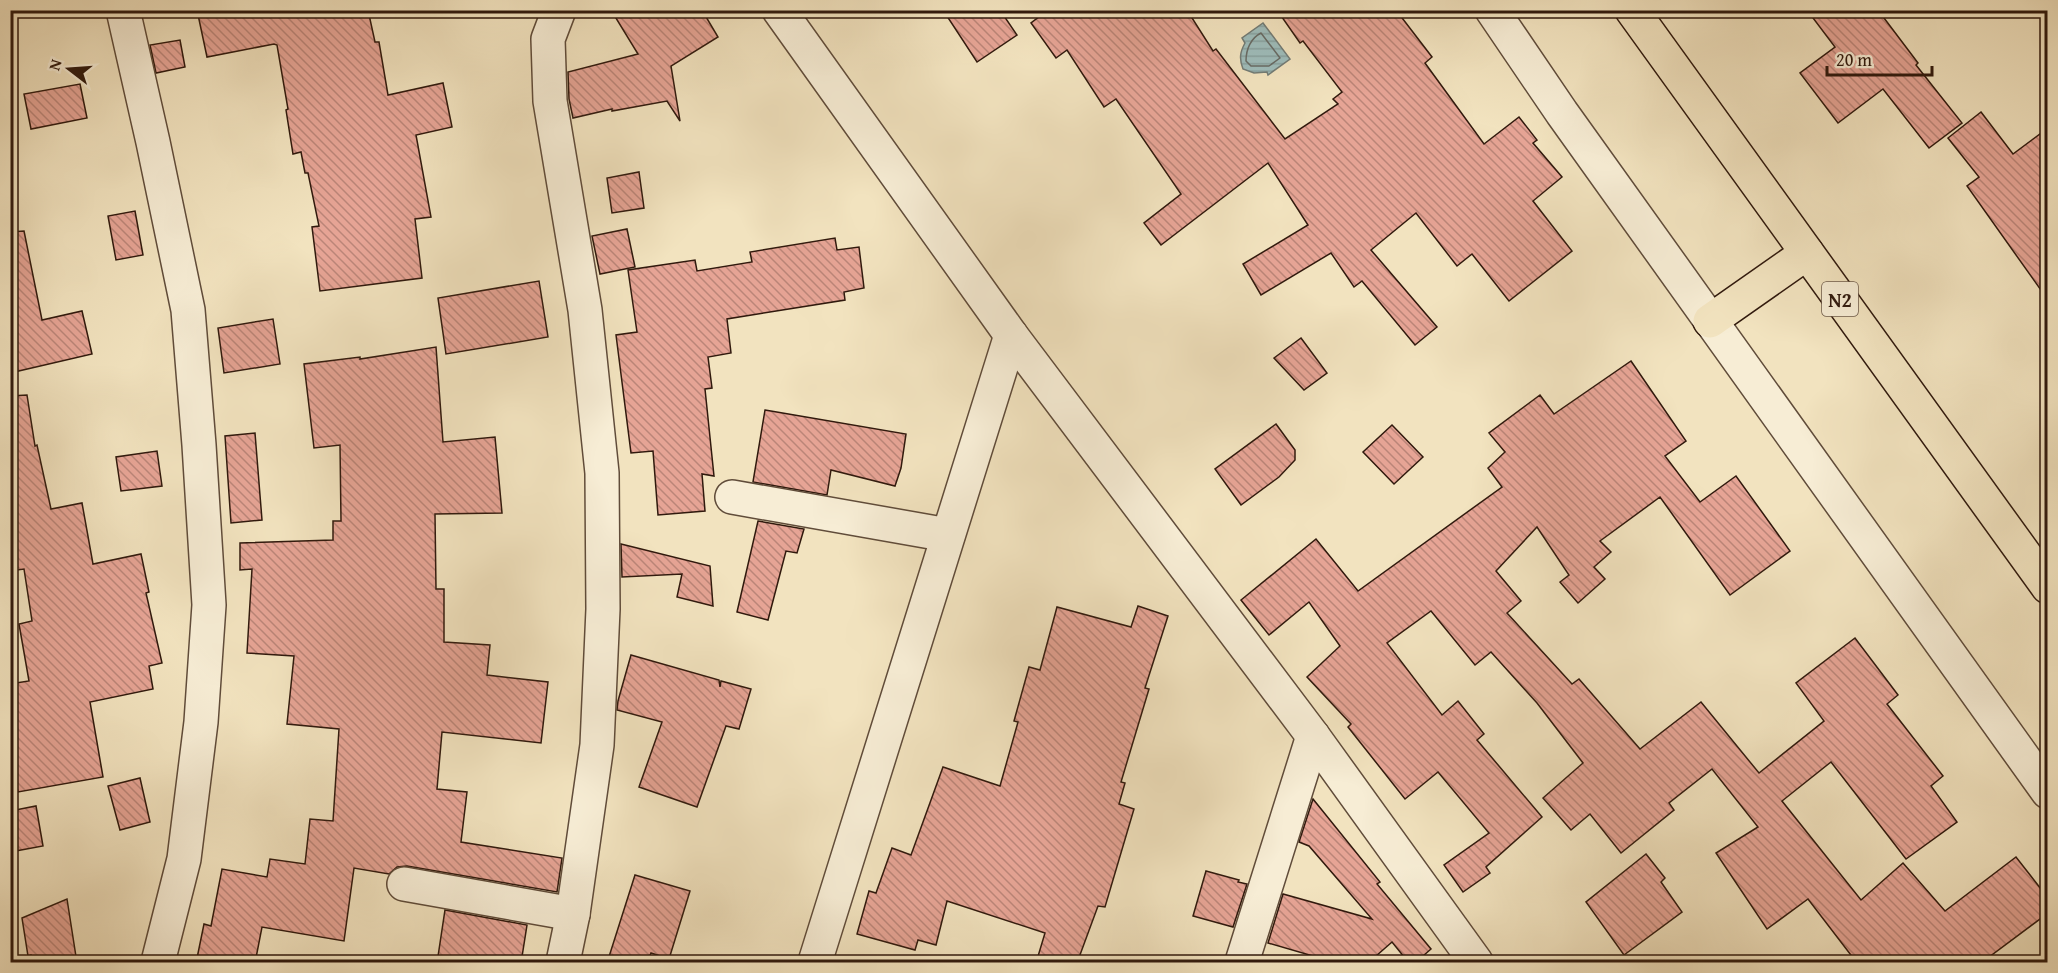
<svg xmlns="http://www.w3.org/2000/svg" width="2058" height="973" viewBox="0 0 2058 973" font-family="'Gentium Book Plus',serif">
	<style>
		.water { fill: url(#water-rules); stroke: #727b75; stroke-width: 1.5 }
		.lines { fill: none; stroke-linecap: round; stroke-linejoin: round }
		.shore { stroke: #676a64; stroke-width: 1.5 }
		.building { fill: url(#building-back-hatch); stroke: #30190d; stroke-width: 1.5 }
		.minor-casing { stroke: #604c3a; stroke-width: 36 }
		.major-casing { stroke: #30190d; stroke-width: 36 }
		.minor { stroke: #f7edd5; stroke-width: 33 }
		.major { stroke: #f2e3bf; stroke-width: 33 }
		.labels { text-anchor: middle; dominant-baseline: central; stroke-width: 5; stroke-linejoin: round; paint-order: stroke }
		.shield { fill: #f7edd5; stroke: #6c5949; stroke-width: 1.5 }
		.shield-label { font-size: 20px; font-weight: bold; fill: #30190d }
	</style>
	<defs>
		<pattern id="water-rules" width="6" height="5" patternUnits="userSpaceOnUse" patternTransform="scale(1.5)"><rect width="6" height="5" fill="#9ebcba"/><path d="M0 2.5h6" fill="none" stroke="#88a19f"/></pattern>
		<pattern id="building-back-hatch" width="6" height="6" patternUnits="userSpaceOnUse" patternTransform="scale(1.5)"><rect width="6" height="6" fill="#e6a495"/><path d="M-1 5l2 2M0 0l6 6M5-1l2 2" fill="none" stroke="#bb8578"/></pattern>
	</defs>
	<rect width="100%" height="100%" fill="#f2e3bf"/>
	<filter id="stains"><feTurbulence type="fractalNoise" baseFrequency=".00333" numOctaves="4"/><feColorMatrix values="0 0 0 0 .2 0 0 0 0 .09 0 0 0 0 .02 0 0 0 .5 -.17"/></filter>
	<radialGradient id="worn" r=".72"><stop offset=".6" stop-color="#630" stop-opacity="0"/><stop offset="1" stop-color="#630" stop-opacity=".3"/></radialGradient>
	<path class="water" d="M1263,23L1290,59L1268,75L1267,72L1254,73L1243,69C1239,59 1240,52 1245,43L1242,38Z"/>
	<g class="lines">
		<path class="shore" d="M1261,33L1280,58L1269,66H1251L1246,61C1246,49 1251,38 1261,33Z"/>
	</g>
	<g class="building">
		<path d="M197,10H368L375,42H379L388,95L443,83L452,127L416,135L431,217L415,219L422,278L320,291L312,227L319,226L308,173H305L301,152L293,154L286,110L288,109L277,45L274,44L207,57Z"/>
		<path d="M611,10H702L718,37L671,66L680,121L667,101L612,111V109L573,118L569,99L568,72L638,54Z"/>
		<path d="M943,10H1000L1017,35L977,62Z"/>
		<path d="M1048,10H1187L1213,51L1216,49L1285,139L1338,104L1333,99L1342,92L1303,41L1300,43L1277,10H1396L1432,57L1425,63L1484,144L1519,117L1537,140L1533,143L1562,177L1533,201L1572,251L1509,301L1472,254L1457,266L1416,213L1371,250L1437,327L1415,345L1362,281L1354,287L1331,253L1261,295L1243,264L1308,225L1268,163L1161,245L1144,223L1181,194L1116,99L1104,107L1067,50L1056,58L1031,23Z"/>
		<path d="M1807,10H1878L1918,63L1916,65L1962,123L1929,148L1883,89L1838,123L1800,73L1835,47Z"/>
		<path d="M180,40L185,67L156,73L150,45Z"/>
		<path d="M80,84L87,118L31,129L24,94Z"/>
		<path d="M1981,112L2013,154L2048,128V300L1967,186L1979,177L1948,138Z"/>
		<path d="M639,172L644,208L612,213L607,178Z"/>
		<path d="M135,211L143,255L116,260L108,216Z"/>
		<path d="M627,229L635,267L600,274L592,236Z"/>
		<path d="M24,231L42,320L82,311L92,354L10,373V232Z"/>
		<path d="M835,238L837,250L859,247L864,288L844,292L845,300L727,319L731,353L708,357L712,388L705,389L714,476L702,474L705,511L658,515L653,451L631,453L616,335L637,332L628,270L695,260L697,271L752,262L750,252Z"/>
		<path d="M539,281L548,337L446,354L438,298Z"/>
		<path d="M273,319L280,364L224,373L218,328Z"/>
		<path d="M1301,338L1327,373L1304,390L1274,358Z"/>
		<path d="M436,347L443,442L495,437L502,513L435,514L436,589H444V642L490,645L487,675L548,682L541,743L442,732L437,789L467,792L461,842L562,858L557,892L407,866L397,867L389,874L354,868L344,941L262,927L255,963H196L204,924L211,926L222,869L267,877L270,859L305,864L310,819L333,821L339,729L287,724L294,656L247,653L252,569L240,570V543L333,540V521H341L340,445L314,448L304,364L360,357V359Z"/>
		<path d="M1631,361L1686,441L1665,456L1700,502L1736,476L1790,551L1730,595L1660,497L1600,541L1611,552L1594,567L1605,579L1578,603L1560,582L1569,575L1537,527L1496,571L1521,601L1507,613L1572,684L1579,679L1640,749L1701,702L1759,773L1824,721L1796,683L1855,638L1898,695L1887,704L1943,776L1931,786L1957,822L1906,859L1831,762L1782,801L1861,900L1903,863L1945,911L2016,857L2048,898V913L1981,963H1857L1808,899L1767,929L1716,853L1758,827L1712,769L1669,803L1674,810L1621,853L1590,814L1571,830L1543,798L1583,763L1537,703L1491,652L1475,665L1431,611L1387,643L1442,715L1458,701L1484,734L1477,740L1542,817L1486,867L1490,873L1463,892L1444,865L1489,833L1438,772L1405,799L1348,727L1351,724L1307,677L1340,646L1309,602L1269,635L1241,600L1316,539L1358,591L1502,487L1488,468L1505,452L1489,433L1540,395L1554,414Z"/>
		<path d="M27,395L35,446L37,445L51,509L82,503L93,564L141,554L149,592L146,593L162,663L149,666L153,689L90,702L103,777L18,792L10,757V684L29,681L19,624L32,621L24,569L10,571V396Z"/>
		<path d="M765,410L906,434L901,468L895,486L831,470L827,495L753,482Z"/>
		<path d="M1276,424L1295,450V460L1279,477L1241,505L1215,469Z"/>
		<path d="M1392,425L1423,457L1394,484L1363,452Z"/>
		<path d="M255,433L262,520L231,523L225,436Z"/>
		<path d="M157,451L162,486L121,491L116,457Z"/>
		<path d="M758,521L804,529L797,553L786,551L768,620L737,612Z"/>
		<path d="M621,544L710,566L713,606L677,597L682,574L622,577Z"/>
		<path d="M1138,606L1168,616L1145,688L1149,689L1121,782L1125,783L1119,804L1134,809L1105,907L1098,906L1077,963H1036L1045,933L947,901L936,945L918,940L915,950L857,934L869,891L876,893L892,848L911,855L943,767L1000,786L1018,722L1014,721L1029,667L1040,670L1057,607L1131,627Z"/>
		<path d="M631,655L719,680L720,687L721,681L751,689L739,729L726,726L697,807L639,787L662,722L617,710L618,701Z"/>
		<path d="M140,778L150,822L120,830L108,786Z"/>
		<path d="M1313,799L1380,882L1377,884L1431,949L1415,963H1409L1392,942L1368,963H1337L1268,943L1283,894L1372,919L1309,846L1299,842Z"/>
		<path d="M36,806L43,846L10,852V811Z"/>
		<path d="M1646,854L1665,878L1661,882L1682,912L1624,955L1586,902Z"/>
		<path d="M1206,871L1239,880L1238,882L1247,884L1233,927L1193,916Z"/>
		<path d="M635,875L690,891L669,959L651,953L647,963H607Z"/>
		<path d="M67,899L77,963H33L31,955L28,956L22,918Z"/>
		<path d="M445,910L527,925L521,963H437Z"/>
	</g>
	<g class="lines">
		<g class="minor-casing">
			<g id="minor">
				<path d="M123,10L153,142L188,310L199,445L209,605L201,722L184,859L158,962"/>
				<path d="M559,10L548,39L550,101L585,310L602,473L603,609L597,745L573,914L563,962"/>
				<path d="M779,10L1011,335L1313,736L1476,962"/>
				<path d="M1492,10L1562,113L2048,792"/>
				<path d="M732,497L948,535"/>
				<path d="M404,884L573,914"/>
				<path d="M815,962L1011,335"/>
				<path d="M1242,962L1313,736"/>
			</g>
		</g>
		<g class="major-casing">
			<g id="major">
				<path d="M1632,10L2048,587"/>
				<path d="M1710,321L1807,253"/>
			</g>
		</g>
		<use href="#minor" class="minor"/>
		<use href="#major" class="major"/>
	</g>
	<g class="labels">
		<rect class="shield" x="1822" y="282" width="36" height="34" rx="4.5"/>
		<g class="shield-label">
			<text x="1840" y="299">N2</text>
		</g>
	</g>
	<rect width="2058" height="973" fill="none" stroke="#f2e3bf" stroke-width="36"/>
	<rect x="12" y="12" width="2034" height="949" fill="none" stroke="#30190d" stroke-width="3"/>
	<rect x="18" y="18" width="2022" height="937" fill="none" stroke="#30190d" stroke-width="1.5"/>
	<g transform="translate(69 69) rotate(287)" stroke="#f7edd5" stroke-width="4.5" paint-order="stroke">
	<path d="M0-4.5L10 22L0 15L-10 22Z" fill="#30190d"/>
	<text y="-9" font-size="16" font-weight="bold" text-anchor="middle" fill="#30190d">N</text>
	</g>
	<path d="M1827 66v9h105v-9" fill="none" stroke="#30190d" stroke-width="3"/>
	<text x="1836" y="66" font-size="18" fill="#30190d" stroke="#f7edd5" stroke-width="4.5" paint-order="stroke">20 m</text>
	<rect width="100%" height="100%" filter="url(#stains)"/>
	<rect width="100%" height="100%" fill="url(#worn)"/>
</svg>
